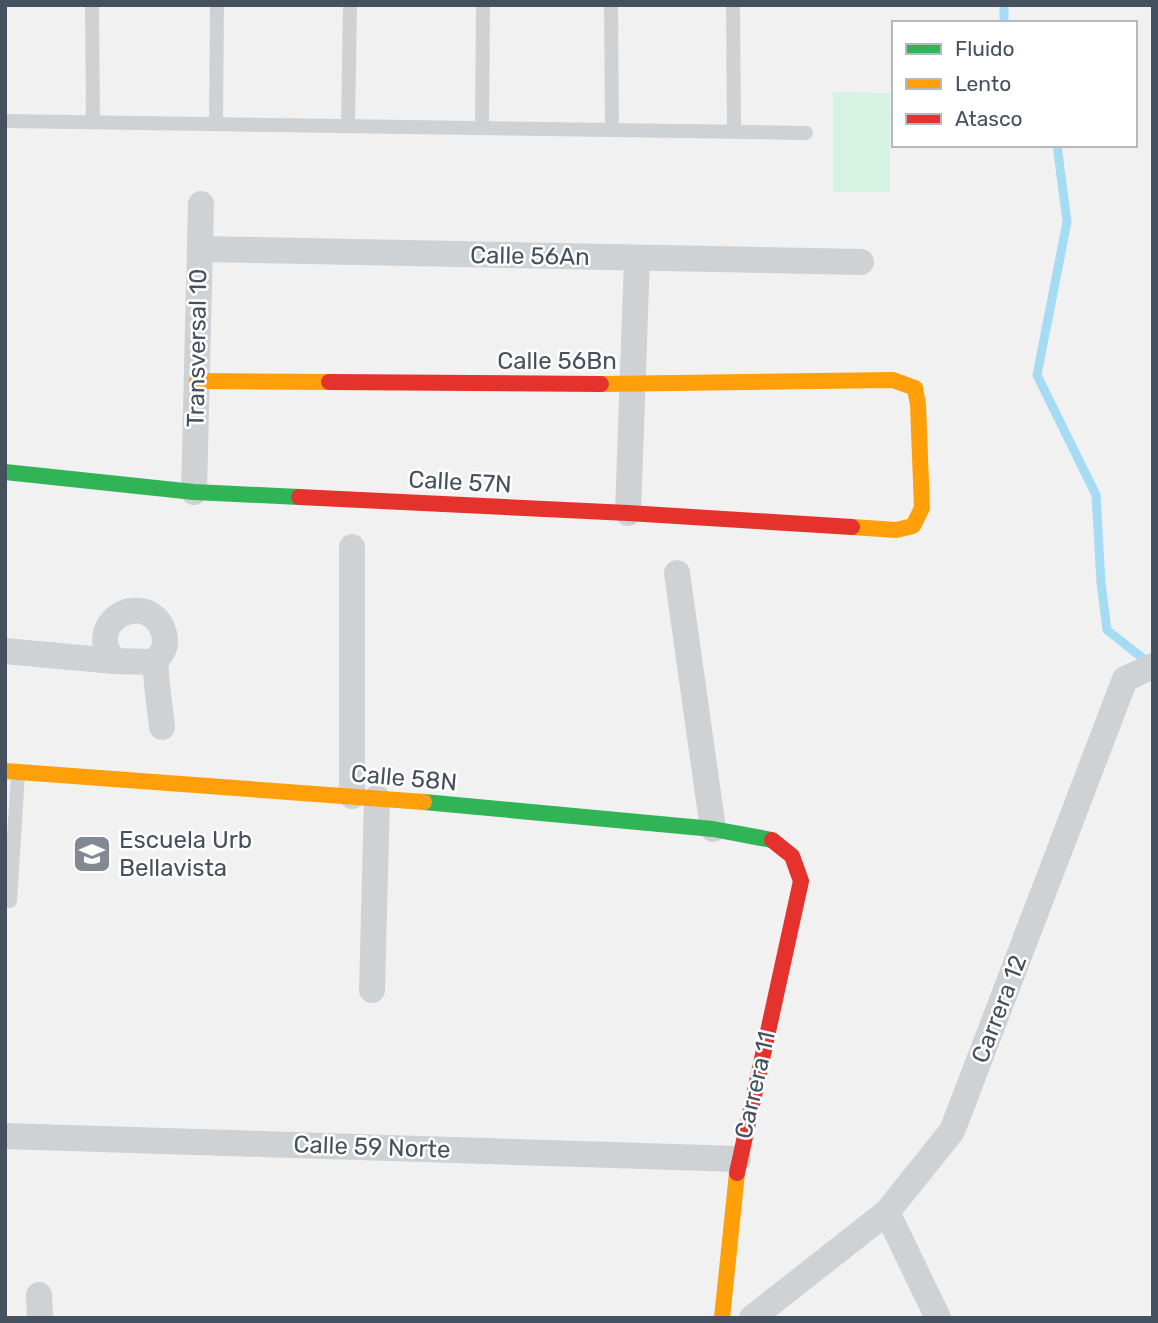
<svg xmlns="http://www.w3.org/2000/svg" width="1158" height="1323" viewBox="0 0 1158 1323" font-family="Rubik,sans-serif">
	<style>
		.green { fill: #d4f3e2 }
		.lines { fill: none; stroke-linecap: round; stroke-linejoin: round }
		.stream { stroke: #a5dcf4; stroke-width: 9 }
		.lane { stroke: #cfd2d5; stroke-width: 14 }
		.street { stroke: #cfd2d5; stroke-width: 26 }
		.fast { stroke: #30b455; stroke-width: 16 }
		.slow { stroke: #ff9f0a; stroke-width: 16 }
		.jam { stroke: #e5322d; stroke-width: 16 }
		.labels { text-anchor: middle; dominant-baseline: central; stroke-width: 5; stroke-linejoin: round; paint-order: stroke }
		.street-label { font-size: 24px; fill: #465160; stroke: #fff }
		.poi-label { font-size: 24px; fill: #465160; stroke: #fff; text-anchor: start }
	</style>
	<rect width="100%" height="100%" fill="#f2f1f1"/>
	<path class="green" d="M833,92L890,93V192H833Z"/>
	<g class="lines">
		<g class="stream">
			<path d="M1004,5V23"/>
			<path d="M1057,145L1067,222L1037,375L1096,495L1101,583L1107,630L1149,663"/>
		</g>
		<g class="lane">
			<path d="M92,5L93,122"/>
			<path d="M611,5L612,130"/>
			<path d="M733,5L734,131"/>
			<path d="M5,121L806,133"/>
			<path d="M216,124L217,5"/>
			<path d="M348,126L350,5"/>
			<path d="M482,128L483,5"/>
			<path d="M10,901L18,774"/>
		</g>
		<g class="street">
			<path d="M200,249L861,262"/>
			<path d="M194,492L201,204"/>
			<path d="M628,513L637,258"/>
			<path d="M677,573L713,829"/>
			<path d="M5,651L114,661L156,662"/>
			<path d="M114,661C112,657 107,652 106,647C99,619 134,599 155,618C163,625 167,638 164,648C163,653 157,657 156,662C154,671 161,715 162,727"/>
			<path d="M352,796V547"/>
			<path d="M372,990L377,798"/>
			<path d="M5,1136L738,1159"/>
			<path d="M887,1212L938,1318"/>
			<path d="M39,1295L40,1318"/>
			<path d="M752,1318L887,1212L952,1131L1125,679L1153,666"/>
		</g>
		<g class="fast">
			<path d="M5,472L194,492L299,497"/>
			<path d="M424,802L713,829L772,840"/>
		</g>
		<g class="slow">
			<path d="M197,381L329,382"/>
			<path d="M601,384L893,380L915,388L918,405L922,508L913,526L896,530L852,527"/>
			<path d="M5,771L424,802"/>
			<path d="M722,1318L737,1173"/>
		</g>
		<g class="jam">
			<path d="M329,382L601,384"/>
			<path d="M299,497L628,513L852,527"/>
			<path d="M737,1173L801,881L792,856L772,840"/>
		</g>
	</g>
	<defs>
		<g id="school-square" transform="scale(2.0125)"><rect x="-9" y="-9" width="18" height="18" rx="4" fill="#828993" stroke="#fff"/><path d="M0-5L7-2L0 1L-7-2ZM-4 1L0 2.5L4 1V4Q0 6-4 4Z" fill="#fff"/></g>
	</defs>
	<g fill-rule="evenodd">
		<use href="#school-square" x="92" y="854"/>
	</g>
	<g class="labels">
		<g class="street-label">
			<text transform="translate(530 256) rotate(1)">Calle 56An</text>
			<text transform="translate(197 348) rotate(-89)">Transversal 10</text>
			<text x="557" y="361">Calle 56Bn</text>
			<text transform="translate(460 482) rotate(3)">Calle 57N</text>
			<text transform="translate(404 778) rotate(5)">Calle 58N</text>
			<text transform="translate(999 1009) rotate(-69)">Carrera 12</text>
			<text transform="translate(755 1085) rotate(-77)">Carrera 11</text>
			<text transform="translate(372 1147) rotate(2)">Calle 59 Norte</text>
		</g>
		<g class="poi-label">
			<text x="119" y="840">Escuela Urb<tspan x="119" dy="28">Bellavista</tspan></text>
		</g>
	</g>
	<rect width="1158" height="1323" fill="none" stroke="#465160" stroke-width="14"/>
	<rect x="892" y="21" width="245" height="126" fill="#ffffff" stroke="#b5b9bf" stroke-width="2"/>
	<rect x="906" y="44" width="35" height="10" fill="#30b455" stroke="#b5b9bf" stroke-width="2"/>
	<text x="955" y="56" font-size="21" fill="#465160">Fluido</text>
	<rect x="906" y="79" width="35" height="10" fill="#ff9f0a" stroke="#b5b9bf" stroke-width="2"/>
	<text x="955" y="91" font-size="21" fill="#465160">Lento</text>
	<rect x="906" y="114" width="35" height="10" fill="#e5322d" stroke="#b5b9bf" stroke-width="2"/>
	<text x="955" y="126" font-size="21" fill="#465160">Atasco</text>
</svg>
